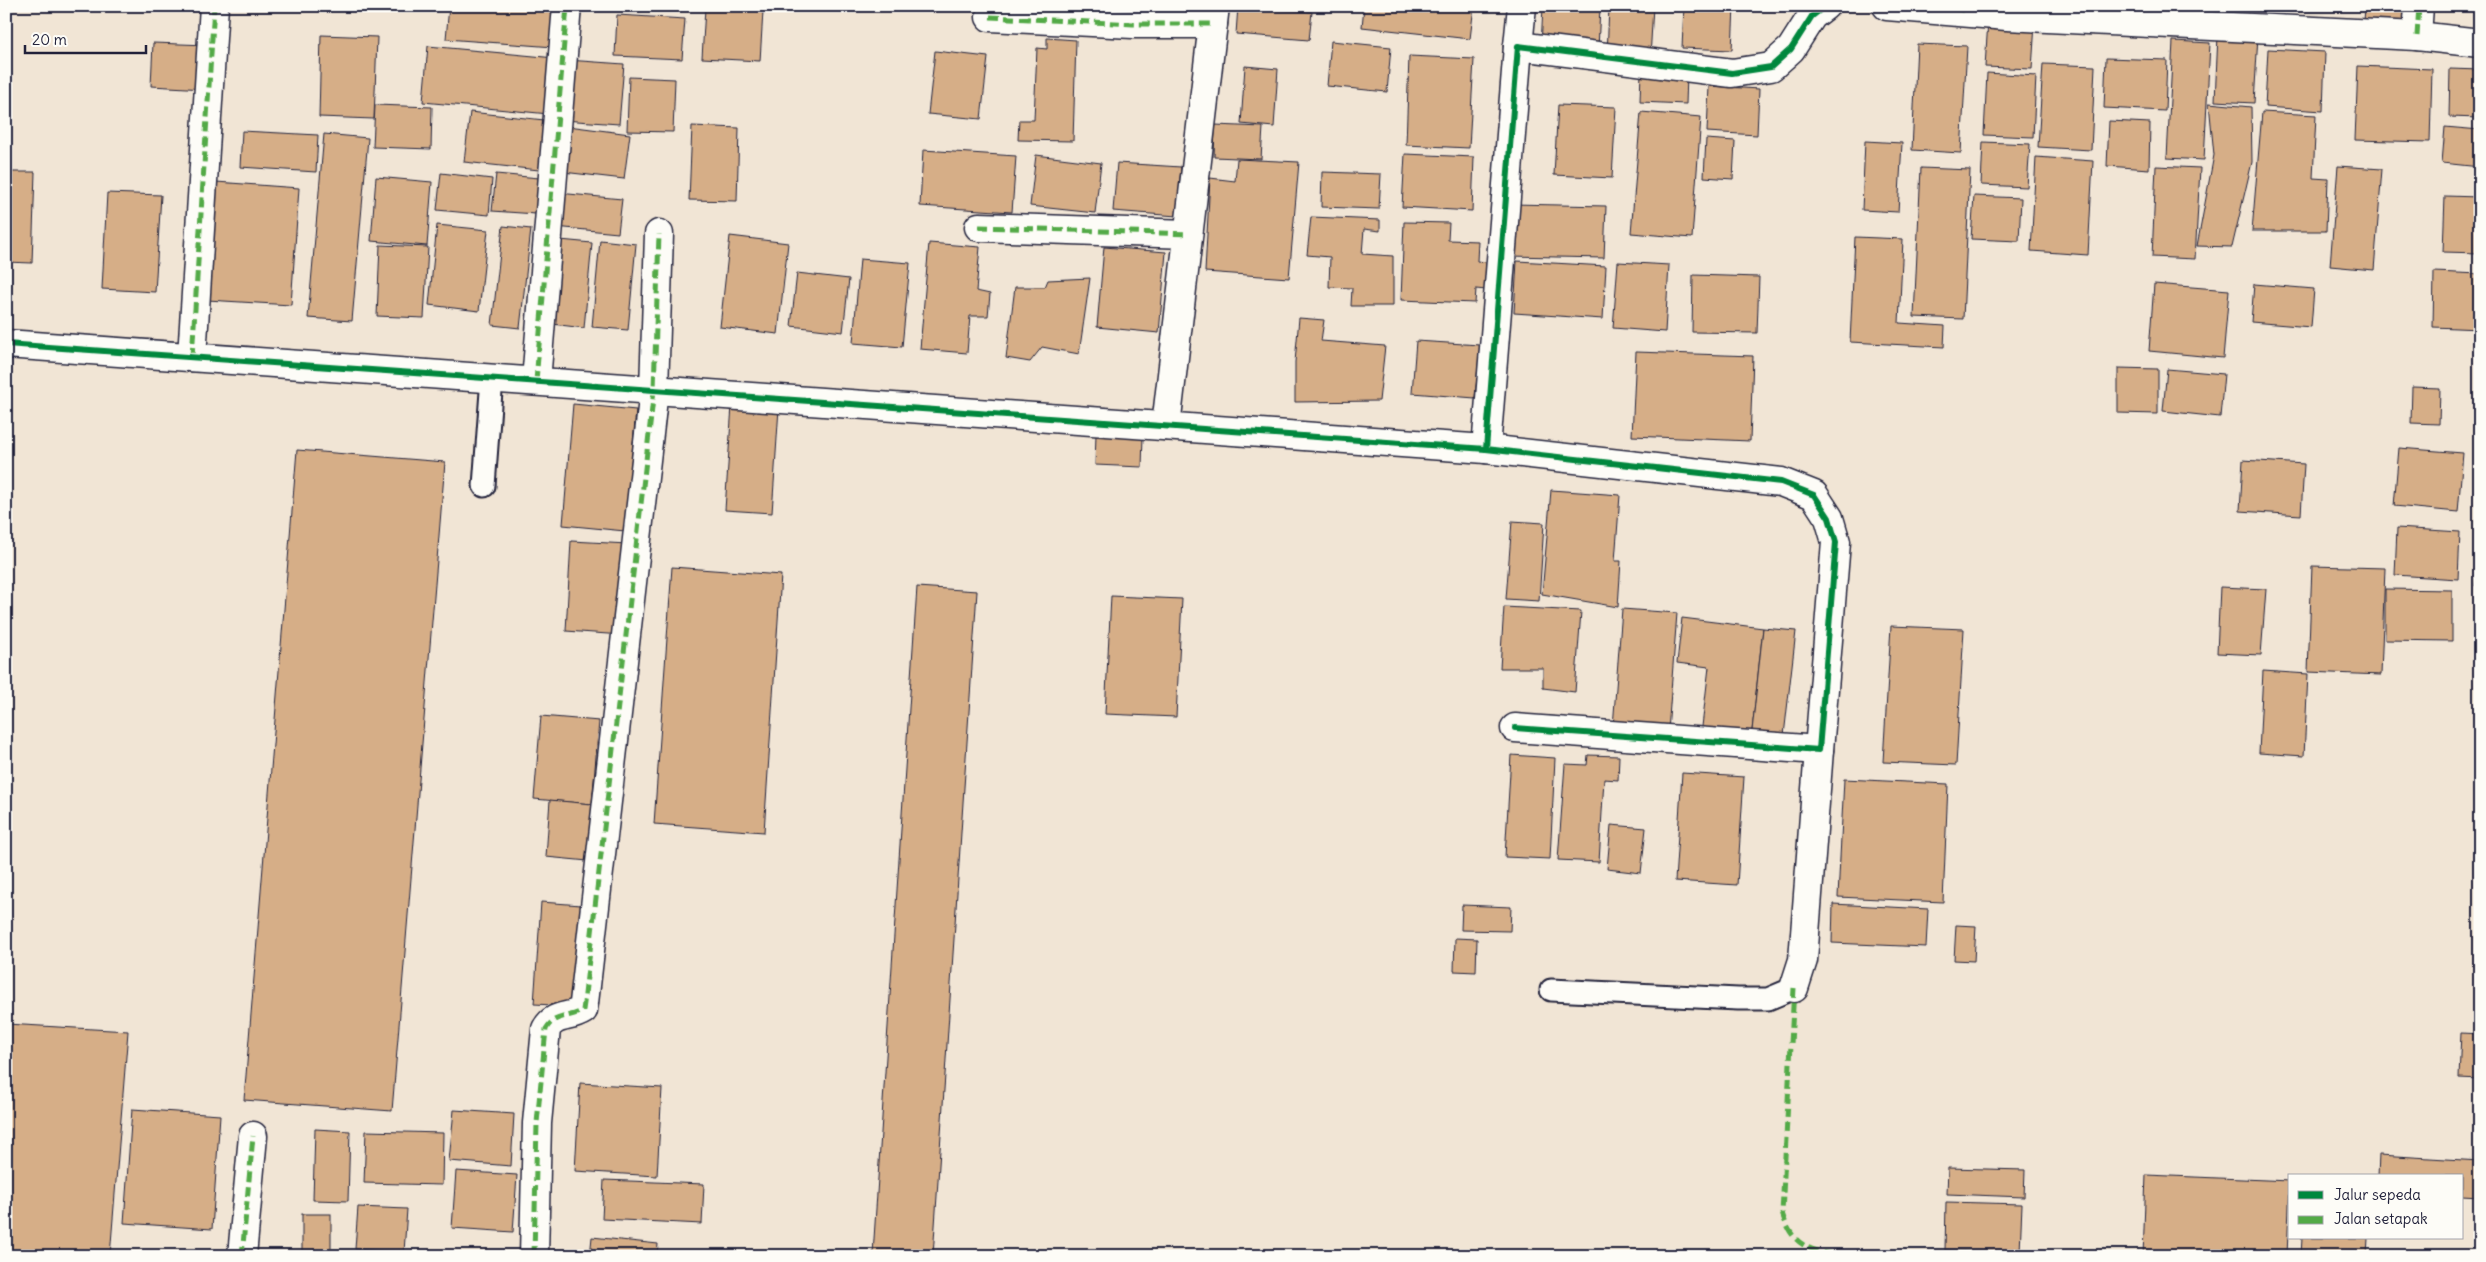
<svg xmlns="http://www.w3.org/2000/svg" width="2486" height="1262" viewBox="0 0 2486 1262" font-family="Delius,sans-serif">
	<style>
		.building { fill: #d6ae87; stroke: #22223b }
		.lines { fill: none; stroke-linecap: round; stroke-linejoin: round }
		.lane-casing { stroke: #22223b; stroke-width: 25 }
		.street-casing { stroke: #22223b; stroke-width: 31 }
		.lane { stroke: #fdfcf7; stroke-width: 21 }
		.street { stroke: #fdfcf7; stroke-width: 28 }
		.quiet { stroke: #53aa46; stroke-width: 5; stroke-dasharray: 10 5; stroke-linecap: butt }
		.cycleway-casing { stroke: #fdfcf7; stroke-width: 9 }
		.cycleway { stroke: #00873e; stroke-width: 6 }
	</style>
	<rect width="100%" height="100%" fill="#f1e5d5"/>
	<filter id="ink" filterUnits="userSpaceOnUse"><feTurbulence type="fractalNoise" baseFrequency=".02" numOctaves="2"/><feDisplacementMap in="SourceGraphic" scale="10" xChannelSelector="R" yChannelSelector="G"/><feConvolveMatrix kernelMatrix="1 2 1 2 8 2 1 2 1" color-interpolation-filters="sRGB"/></filter>
	<g filter="url(#ink)">
		<g class="building">
			<path d="M449,6H558L554,47L446,39Z"/>
			<path d="M1238,6L1312,12L1309,40L1236,34Z"/>
			<path d="M1364,6H1474L1470,39L1362,27Z"/>
			<path d="M1543,6H1600L1598,50L1541,47Z"/>
			<path d="M1609,6H1653L1650,58L1607,56Z"/>
			<path d="M1684,6H1734L1732,50L1682,48Z"/>
			<path d="M2365,6H2410L2409,25L2364,22Z"/>
			<path d="M705,8L763,11L760,61L702,58Z"/>
			<path d="M617,15L685,19L682,59L615,56Z"/>
			<path d="M1988,21L2035,24L2032,69L1985,67Z"/>
			<path d="M321,35L377,37L374,119L319,117Z"/>
			<path d="M2218,35L2258,36L2254,103L2215,101Z"/>
			<path d="M1047,38L1076,40L1073,141L1018,140L1019,120H1034L1037,48L1047,49Z"/>
			<path d="M1331,41L1391,47L1387,92L1327,86Z"/>
			<path d="M2173,41L2210,43L2204,160L2167,158Z"/>
			<path d="M153,43L207,45L205,89L151,86Z"/>
			<path d="M1917,44L1967,46L1961,153L1912,150Z"/>
			<path d="M428,46L555,58L549,114L423,102Z"/>
			<path d="M2268,49L2325,52L2323,111L2265,107Z"/>
			<path d="M935,51L988,57L981,119L928,114Z"/>
			<path d="M1409,56L1474,59L1469,148L1406,145Z"/>
			<path d="M2106,58L2167,60L2165,111L2104,108Z"/>
			<path d="M567,60L624,64L619,124L563,120Z"/>
			<path d="M2043,64L2095,66L2091,150L2038,147Z"/>
			<path d="M1245,66L1278,69L1274,127L1241,124Z"/>
			<path d="M2358,66L2432,69L2430,142L2355,140Z"/>
			<path d="M2450,69L2480,70V118L2449,117Z"/>
			<path d="M1641,71L1687,74L1686,104L1640,102Z"/>
			<path d="M1987,73L2036,76L2033,137L1984,135Z"/>
			<path d="M629,77L675,79L673,132L627,131Z"/>
			<path d="M1709,86L1759,89L1757,135L1707,132Z"/>
			<path d="M2209,103L2251,107L2252,162L2232,247L2197,246L2214,155Z"/>
			<path d="M375,105L432,107L431,149L373,147Z"/>
			<path d="M1558,105L1616,107L1612,178L1554,175Z"/>
			<path d="M470,112L544,120L539,170L464,162Z"/>
			<path d="M1641,112L1701,117L1692,238L1631,233Z"/>
			<path d="M2262,112L2316,115L2313,178L2328,179L2326,231H2252Z"/>
			<path d="M2109,121L2150,123L2149,169L2107,166Z"/>
			<path d="M1215,125L1263,127L1261,159L1214,157Z"/>
			<path d="M568,126L630,134L624,179L563,172Z"/>
			<path d="M692,126L739,128L737,201L689,200Z"/>
			<path d="M2445,127L2480,130V167L2442,163Z"/>
			<path d="M242,131L318,135L316,172L240,167Z"/>
			<path d="M324,134L368,138L352,321L308,318Z"/>
			<path d="M1706,139L1735,141L1733,179L1704,177Z"/>
			<path d="M1865,141L1902,143L1898,212L1862,210Z"/>
			<path d="M1983,142L2030,144L2027,187L1981,185Z"/>
			<path d="M923,150L1016,156L1012,212L920,206Z"/>
			<path d="M1405,154L1474,157L1472,211L1402,207Z"/>
			<path d="M1036,155L1101,163L1095,213L1030,206Z"/>
			<path d="M2036,157L2093,161L2088,255L2031,251Z"/>
			<path d="M1237,159L1299,162L1289,278L1205,272L1210,178L1235,181Z"/>
			<path d="M1117,163L1181,167L1177,216L1113,211Z"/>
			<path d="M2156,166L2200,168L2195,259L2152,257Z"/>
			<path d="M2338,166L2382,169L2374,270L2330,266Z"/>
			<path d="M1921,168L1970,170L1963,319L1914,317Z"/>
			<path d="M6,172H35L32,263L6,262Z"/>
			<path d="M1322,172L1381,174L1379,209L1321,207Z"/>
			<path d="M441,173L492,179L489,215L437,210Z"/>
			<path d="M496,174L539,178L536,214L492,211Z"/>
			<path d="M376,177L432,182L427,246L371,241Z"/>
			<path d="M216,182L299,188L291,305L207,300Z"/>
			<path d="M107,193L161,195L155,292L102,289Z"/>
			<path d="M558,193L622,199L618,233L555,227Z"/>
			<path d="M1974,196L2021,198L2019,241L1971,239Z"/>
			<path d="M2445,196L2480,197V253L2443,252Z"/>
			<path d="M1512,204L1606,206L1604,258L1510,256Z"/>
			<path d="M1311,217L1380,220V231L1364,229L1362,254L1393,256V306H1351L1352,288L1329,287L1330,257L1307,255Z"/>
			<path d="M1404,222L1449,223L1448,240L1478,241L1477,261L1486,262V290L1476,289L1475,303L1401,300Z"/>
			<path d="M437,225L488,230L479,311L429,305Z"/>
			<path d="M503,226L531,229L520,328L492,325Z"/>
			<path d="M730,236L788,243L778,334L720,327Z"/>
			<path d="M1855,237L1903,239L1899,323L1945,326L1944,347L1850,342Z"/>
			<path d="M560,240L592,243L584,328L552,324Z"/>
			<path d="M600,240L636,244L628,330L592,327Z"/>
			<path d="M929,243L980,247L976,291L990,294L988,316H970L967,353L920,349Z"/>
			<path d="M380,245L428,247L424,318L377,316Z"/>
			<path d="M1104,247L1166,252L1159,333L1097,327Z"/>
			<path d="M860,259L910,263L902,347L853,343Z"/>
			<path d="M1517,261L1606,266L1603,319L1514,313Z"/>
			<path d="M1618,262L1669,265L1665,332L1613,328Z"/>
			<path d="M2434,272L2480,274V329L2433,327Z"/>
			<path d="M797,273L849,279L843,332L791,326Z"/>
			<path d="M1693,275L1759,277L1757,333L1692,332Z"/>
			<path d="M1090,278L1079,354L1042,347L1030,362L1006,358L1015,287H1045L1048,280Z"/>
			<path d="M2154,284L2229,290L2223,358L2149,351Z"/>
			<path d="M2254,284L2314,289L2311,327L2251,322Z"/>
			<path d="M1299,318L1324,320L1321,341L1385,346L1379,401L1295,402V362Z"/>
			<path d="M1416,341L1480,345L1475,398L1412,393Z"/>
			<path d="M1636,352L1753,356L1750,441L1632,436Z"/>
			<path d="M2118,368L2158,369V414L2118,413Z"/>
			<path d="M2167,369L2224,374L2220,417L2163,411Z"/>
			<path d="M2412,387L2440,388L2439,424L2411,423Z"/>
			<path d="M573,404L636,410L625,531L563,525Z"/>
			<path d="M732,405L779,408L772,513L725,510Z"/>
			<path d="M1096,434L1143,436L1142,467L1095,465Z"/>
			<path d="M2399,448L2463,453L2458,512L2394,506Z"/>
			<path d="M297,450L445,462L392,1111L244,1100Z"/>
			<path d="M2243,460L2304,464L2301,515L2240,511Z"/>
			<path d="M1551,490L1620,495L1615,561H1621L1618,607L1542,594Z"/>
			<path d="M1512,521L1544,523L1539,601L1506,599Z"/>
			<path d="M2397,528L2460,532L2458,579L2395,575Z"/>
			<path d="M2478,538H2480V586H2475Z"/>
			<path d="M571,541L628,544L622,635L566,631Z"/>
			<path d="M2312,566L2385,568L2381,675L2308,672Z"/>
			<path d="M672,567L781,575L764,832L654,824Z"/>
			<path d="M917,587L977,591L933,1256H892L873,1254Z"/>
			<path d="M2220,587L2266,589L2261,655L2217,653Z"/>
			<path d="M2385,589L2452,590V641L2385,640Z"/>
			<path d="M2477,595L2480,596V633H2475Z"/>
			<path d="M1111,596L1182,599L1176,717L1105,714Z"/>
			<path d="M1504,607L1581,611L1575,692L1543,688V668H1500Z"/>
			<path d="M1622,609L1677,613L1668,731L1613,727Z"/>
			<path d="M1682,618L1763,628L1751,740L1701,735L1709,667L1677,663Z"/>
			<path d="M1891,626L1964,629L1956,765L1883,762Z"/>
			<path d="M1763,628L1796,631L1783,744L1751,740Z"/>
			<path d="M2263,671L2308,674L2304,756L2259,753Z"/>
			<path d="M541,716L599,721L592,804L534,799Z"/>
			<path d="M1511,755L1555,758L1550,859L1505,857Z"/>
			<path d="M1588,755L1619,756L1618,780L1604,779L1599,862L1558,860L1565,764L1587,765Z"/>
			<path d="M1682,773L1744,777L1737,885L1675,881Z"/>
			<path d="M1844,779L1948,784L1943,902L1838,897Z"/>
			<path d="M550,800L592,804L588,861L546,857Z"/>
			<path d="M1611,825L1646,828L1641,873L1607,869Z"/>
			<path d="M541,902L581,905L573,1006L534,1004Z"/>
			<path d="M1833,904L1928,909L1926,947L1832,943Z"/>
			<path d="M1462,905L1511,907L1510,931L1461,930Z"/>
			<path d="M1956,925L1976,926L1974,961L1954,960Z"/>
			<path d="M1455,938L1477,939L1476,972L1454,971Z"/>
			<path d="M6,1024L128,1031L110,1256H6Z"/>
			<path d="M2461,1033L2480,1034V1079L2459,1078Z"/>
			<path d="M580,1083L662,1088L657,1176L575,1171Z"/>
			<path d="M132,1109L220,1115L212,1229L124,1223Z"/>
			<path d="M454,1110L514,1114L511,1166L449,1161Z"/>
			<path d="M315,1129L350,1131L348,1201L313,1200Z"/>
			<path d="M366,1131L443,1133L442,1185L364,1183Z"/>
			<path d="M2379,1155L2480,1161V1197L2462,1196V1176H2378Z"/>
			<path d="M1948,1168L2025,1170L2024,1197L1947,1194Z"/>
			<path d="M456,1171L517,1175L513,1232L452,1228Z"/>
			<path d="M2146,1175L2290,1181L2287,1256H2143Z"/>
			<path d="M604,1180L704,1184L702,1224L602,1219Z"/>
			<path d="M1946,1202L2022,1204L2020,1252L1945,1250Z"/>
			<path d="M358,1207L407,1209L404,1252L355,1249Z"/>
			<rect x="302" y="1214" width="29" height="37"/>
			<path d="M592,1237L658,1244L657,1256H590Z"/>
			<path d="M2302,1238H2368L2367,1256H2301Z"/>
		</g>
		<g class="lines">
			<g class="lane-casing">
				<g id="lane">
					<path d="M484,486L492,378"/>
					<path d="M1551,990L1738,999H1768L1794,988"/>
				</g>
			</g>
			<g class="street-casing">
				<g id="street">
					<path d="M1887,6L2007,16L2417,36L2480,43"/>
					<path d="M990,17L1133,24H1213"/>
					<path d="M2417,36L2419,6"/>
					<path d="M1518,46L1522,6"/>
					<path d="M979,227L1188,234"/>
					<path d="M6,344L1486,449"/>
					<path d="M192,357L214,6"/>
					<path d="M536,381L567,6"/>
					<path d="M1166,426L1215,6"/>
					<path d="M1515,728L1819,750L1836,542L1829,518L1814,495L1781,482L1486,449L1518,46L1732,73L1771,67L1791,49L1812,16L1825,6"/>
					<path d="M1794,988L1803,960L1819,750"/>
					<path d="M242,1256L253,1136"/>
					<path d="M534,1256L537,1123L546,1029C555,1013 569,1019 583,1010L584,1003L654,390L659,234"/>
				</g>
			</g>
			<use href="#lane" class="lane"/>
			<use href="#street" class="street"/>
			<g class="quiet">
				<path d="M1960,12L1961,6"/>
				<path d="M990,17L1133,24H1213"/>
				<path d="M2417,36L2419,6"/>
				<path d="M979,227L1188,234"/>
				<path d="M192,357L214,6"/>
				<path d="M536,381L567,6"/>
				<path d="M1794,988L1782,1213C1793,1248 1811,1251 1845,1256"/>
				<path d="M242,1256L253,1136"/>
				<path d="M534,1256L537,1123L546,1029C555,1013 569,1019 583,1010L584,1003L654,390L659,234"/>
			</g>
			<g class="cycleway-casing">
				<g id="cycleway">
					<path d="M6,344L1486,449"/>
					<path d="M1515,728L1819,750L1836,542L1829,518L1814,495L1781,482L1486,449L1518,46L1732,73L1771,67L1791,49L1812,16L1825,6"/>
				</g>
			</g>
			<use href="#cycleway" class="cycleway"/>
		</g>
	</g>
	<rect width="2486" height="1262" fill="none" stroke="#fdfcf7" stroke-width="25"/>
	<rect x="12" y="12" width="2461" height="1237" fill="none" stroke="#22223b" stroke-width="2" filter="url(#ink)"/>
	<rect x="2288" y="1174" width="175" height="65" fill="#fdfcf7" stroke="#a5a5ac"/>
	<rect x="2298" y="1191" width="25" height="8" fill="#00873e" stroke="#a5a5ac"/>
	<text x="2334" y="1200" font-size="15" fill="#22223b">Jalur sepeda</text>
	<rect x="2298" y="1216" width="25" height="8" fill="#53aa46" stroke="#a5a5ac"/>
	<text x="2334" y="1224" font-size="15" fill="#22223b">Jalan setapak</text>
	<path d="M25 45v8h121v-8" fill="none" stroke="#22223b" stroke-width="2.5"/>
	<text x="32" y="45" font-size="15" fill="#22223b" stroke="#fdfcf7" stroke-width="4" paint-order="stroke">20 m</text>
</svg>
